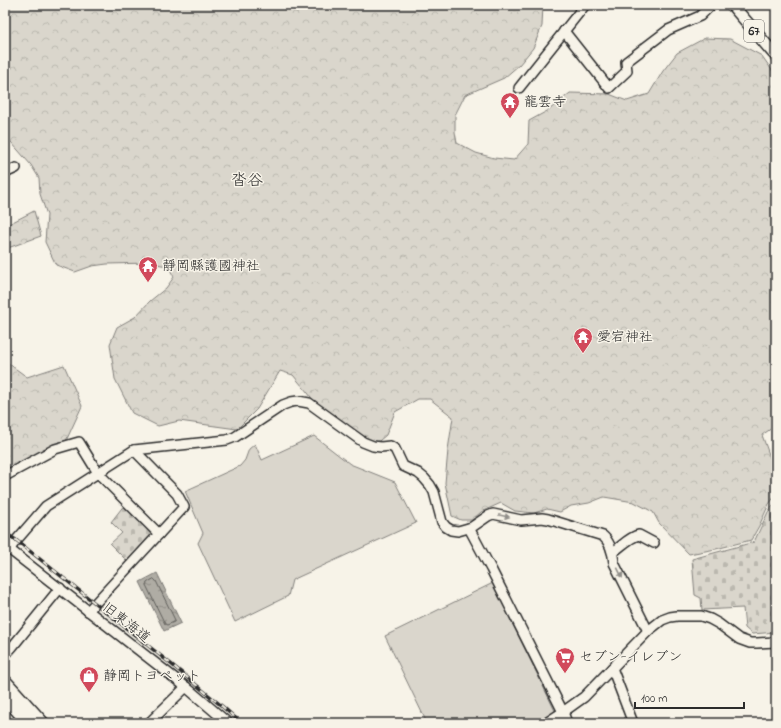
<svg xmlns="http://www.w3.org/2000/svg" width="781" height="728" viewBox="0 0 781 728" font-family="'Indie Flower','Klee One',sans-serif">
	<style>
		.grass { fill: #dad6cc; stroke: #82807c }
		.forest { fill: url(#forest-crowns); stroke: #82807c }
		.cemetery { fill: url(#cemetery-stones); stroke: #82807c }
		.water { fill: url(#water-ripples); stroke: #7a7874 }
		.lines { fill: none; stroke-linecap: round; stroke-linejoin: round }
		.shore { stroke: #605f5b; stroke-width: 1 }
		.minor-casing { stroke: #2b2b2b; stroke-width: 12 }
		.major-casing { stroke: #2b2b2b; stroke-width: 14 }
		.highway-casing { stroke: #2b2b2b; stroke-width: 16 }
		.minor { stroke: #f7f3e8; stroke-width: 9 }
		.major { stroke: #f7f3e8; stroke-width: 11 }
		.highway { stroke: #f7f3e8; stroke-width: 13 }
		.rail-casing { stroke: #2b2b2b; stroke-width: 3.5 }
		.rail { stroke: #f7f3e8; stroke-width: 2; stroke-dasharray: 6; stroke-linecap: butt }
		.oneway { fill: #918f8a }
		.labels { text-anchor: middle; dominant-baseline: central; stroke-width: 3; stroke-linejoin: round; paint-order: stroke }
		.shield { fill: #f7f3e8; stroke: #686764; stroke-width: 1 }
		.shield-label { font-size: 13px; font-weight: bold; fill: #2b2b2b }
		.poi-label { font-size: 14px; fill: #2b2b2b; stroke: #f7f3e8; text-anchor: start }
		.street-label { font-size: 14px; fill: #2b2b2b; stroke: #f7f3e8 }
		.quarter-label { font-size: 16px; fill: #2b2b2b; stroke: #f7f3e8 }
	</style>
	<defs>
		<pattern id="forest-crowns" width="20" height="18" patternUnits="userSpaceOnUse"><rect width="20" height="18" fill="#dad6cc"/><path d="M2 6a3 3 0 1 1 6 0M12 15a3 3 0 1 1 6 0" fill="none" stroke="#bbb8af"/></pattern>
		<pattern id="cemetery-stones" width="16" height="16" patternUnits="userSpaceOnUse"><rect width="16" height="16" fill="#dad6cc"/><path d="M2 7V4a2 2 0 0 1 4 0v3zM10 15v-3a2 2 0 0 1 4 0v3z" fill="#bbb8af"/></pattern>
		<pattern id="water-ripples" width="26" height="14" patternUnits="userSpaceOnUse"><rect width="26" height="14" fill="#afaca4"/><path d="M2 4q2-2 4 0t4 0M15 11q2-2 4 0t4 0" fill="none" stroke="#8f8c86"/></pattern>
	</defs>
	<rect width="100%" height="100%" fill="#f7f3e8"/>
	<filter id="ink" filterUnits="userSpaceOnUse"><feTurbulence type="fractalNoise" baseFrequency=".025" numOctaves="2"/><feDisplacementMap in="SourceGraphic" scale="8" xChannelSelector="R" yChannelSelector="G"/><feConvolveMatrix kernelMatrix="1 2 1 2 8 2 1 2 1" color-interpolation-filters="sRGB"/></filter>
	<g filter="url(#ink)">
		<g class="grass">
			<path d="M314,436L350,464L395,482L416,523L292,580L288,596L235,622L198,543L203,533L185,491L240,466L245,460L249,449L255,444L262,460Z"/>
			<path d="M493,583L556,713L535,723H427L385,636Z"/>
		</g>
		<g class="forest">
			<path d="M5,5H543L542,26L533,48L519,65L504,78L465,95L455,115V132L457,143L476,153L494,158L514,160L528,144L529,121L549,110L570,93L609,94L627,101L649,94L663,71L677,53L705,38L730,39L762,56L776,76V112L773,120L776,125V428H772L762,435L771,460L776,471V495L769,504L759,526L751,540L716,549L689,554L659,523L653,512L634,502L604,497L589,503L571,506L560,512L547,509L534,513L515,511L501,503L481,512L472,520H461L452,516L445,483L448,450L453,417L430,399H418L395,412L386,435L373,446L321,411L308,393L293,375L280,371L257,409L237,429L179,421L158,426L132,413L115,379L110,344L117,327L135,317L150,301L166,288L174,277L168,266L150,263L107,264L92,266L75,272L56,265L45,242L47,215L40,194L39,178L31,165L11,142L5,132Z"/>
			<path d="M34,211L41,236L5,249V226Z"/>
			<path d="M5,361L27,377L64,365L82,406L66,441L5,472Z"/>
		</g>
		<g class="cemetery">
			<path d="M776,501V632L752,634L745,628L743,608L702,610L701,598L695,595L692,559L754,542L768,512Z"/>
			<path d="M125,504L154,533L153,536L131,560L127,561L110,544L122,533L111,522Z"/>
		</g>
		<path class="water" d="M157,573L181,623L164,631L140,582Z"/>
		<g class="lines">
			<path class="shore" d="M154,579L156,581L175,620L174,622L167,625L165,624L146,585L147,583Z"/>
			<g class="minor-casing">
				<g id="minor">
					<path d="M564,31L609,88L627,71L626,62L668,30L700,16L711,5"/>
					<path d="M519,88L585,5"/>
					<path d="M5,173L16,168"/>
					<path d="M5,476L55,449L79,442L98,473L159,534"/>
					<path d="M469,528L491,569L563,712L567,723"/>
					<path d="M5,546L186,687L228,723"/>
					<path d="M10,549L14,543L46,506L134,450L227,440L235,437L283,405L291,402L298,401L309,403L363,442L373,446L381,447L390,446L395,449L403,466L418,473L424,478L430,485L434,492L442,522L446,527L451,530L458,531L472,527L488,516L493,514L521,520L542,518L548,519L603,536C611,543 613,553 614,563L648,631"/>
					<path d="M613,552C621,547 629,537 639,535L654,543"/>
					<path d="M88,611L159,534L184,507L177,494L134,450"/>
					<path d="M5,655L13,646L60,588"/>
					<path d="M612,668L633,723"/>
					<path d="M149,723L186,687"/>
					<path d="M546,723L563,712L584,697L648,631L662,620L670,617L677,616H701L710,619L719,624L739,639L750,643H757L776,642"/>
				</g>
			</g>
			<g class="major-casing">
				<path id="major" d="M732,5L776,56"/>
			</g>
			<g class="highway-casing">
				<g id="highway">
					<path d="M5,682L42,723"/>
					<path d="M5,696L29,723"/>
				</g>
			</g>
			<use href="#minor" class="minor"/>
			<use href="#major" class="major"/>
			<use href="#highway" class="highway"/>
			<g class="rail-casing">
				<path id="rail" d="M5,533L16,540L171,664L223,707L241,723"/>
			</g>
			<use href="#rail" class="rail"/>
		</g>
		<defs><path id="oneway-solid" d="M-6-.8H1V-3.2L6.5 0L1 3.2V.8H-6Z"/></defs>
		<g class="oneway">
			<use href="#oneway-solid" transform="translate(504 516) rotate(12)"/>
			<use href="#oneway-solid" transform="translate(620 573) rotate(64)"/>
		</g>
	</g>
	<defs>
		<g id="temple-pin" transform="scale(1)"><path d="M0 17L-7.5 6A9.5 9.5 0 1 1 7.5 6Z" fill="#d1495b" stroke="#f7f3e8"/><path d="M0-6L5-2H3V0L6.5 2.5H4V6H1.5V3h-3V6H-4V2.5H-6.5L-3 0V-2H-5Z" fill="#fff"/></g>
		<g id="supermarket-pin" transform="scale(1)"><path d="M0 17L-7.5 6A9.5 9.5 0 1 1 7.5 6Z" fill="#d1495b" stroke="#f7f3e8"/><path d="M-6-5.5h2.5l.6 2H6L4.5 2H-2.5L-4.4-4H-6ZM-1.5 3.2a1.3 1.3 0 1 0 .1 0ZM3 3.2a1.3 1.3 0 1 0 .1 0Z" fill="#fff"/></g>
		<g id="shop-pin" transform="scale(1)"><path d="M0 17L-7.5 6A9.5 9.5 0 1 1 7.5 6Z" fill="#d1495b" stroke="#f7f3e8"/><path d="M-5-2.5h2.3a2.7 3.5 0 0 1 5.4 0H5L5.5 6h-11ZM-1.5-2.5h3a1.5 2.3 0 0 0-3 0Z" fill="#fff"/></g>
	</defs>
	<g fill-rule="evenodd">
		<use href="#temple-pin" x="510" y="102"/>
		<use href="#temple-pin" x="148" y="266"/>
		<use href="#temple-pin" x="583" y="337"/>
		<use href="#supermarket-pin" x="565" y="657"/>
		<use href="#shop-pin" x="89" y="676"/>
	</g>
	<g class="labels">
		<rect class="shield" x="744" y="20" width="20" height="22" rx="3"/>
		<g class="shield-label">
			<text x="754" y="31">67</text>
		</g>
		<g class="poi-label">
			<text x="524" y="102">龍雲寺</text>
			<text x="162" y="266">靜岡縣護國神社</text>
			<text x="597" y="337">愛宕神社</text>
			<text x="579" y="657">セブン-イレブン</text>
			<text x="103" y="676">静岡トヨペット</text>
		</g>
		<g class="street-label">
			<text transform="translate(126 623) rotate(38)">旧東海道</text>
		</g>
		<g class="quarter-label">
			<text x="247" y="181">沓谷</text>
		</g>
	</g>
	<rect width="781" height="728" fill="none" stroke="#f7f3e8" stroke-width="20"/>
	<rect x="10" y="10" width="761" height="708" fill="none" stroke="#2b2b2b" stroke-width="1.5" filter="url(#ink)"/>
	<path d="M635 702v6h109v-6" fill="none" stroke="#2b2b2b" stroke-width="2"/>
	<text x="641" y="702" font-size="12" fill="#2b2b2b" stroke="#f7f3e8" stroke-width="3" paint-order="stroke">100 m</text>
</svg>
